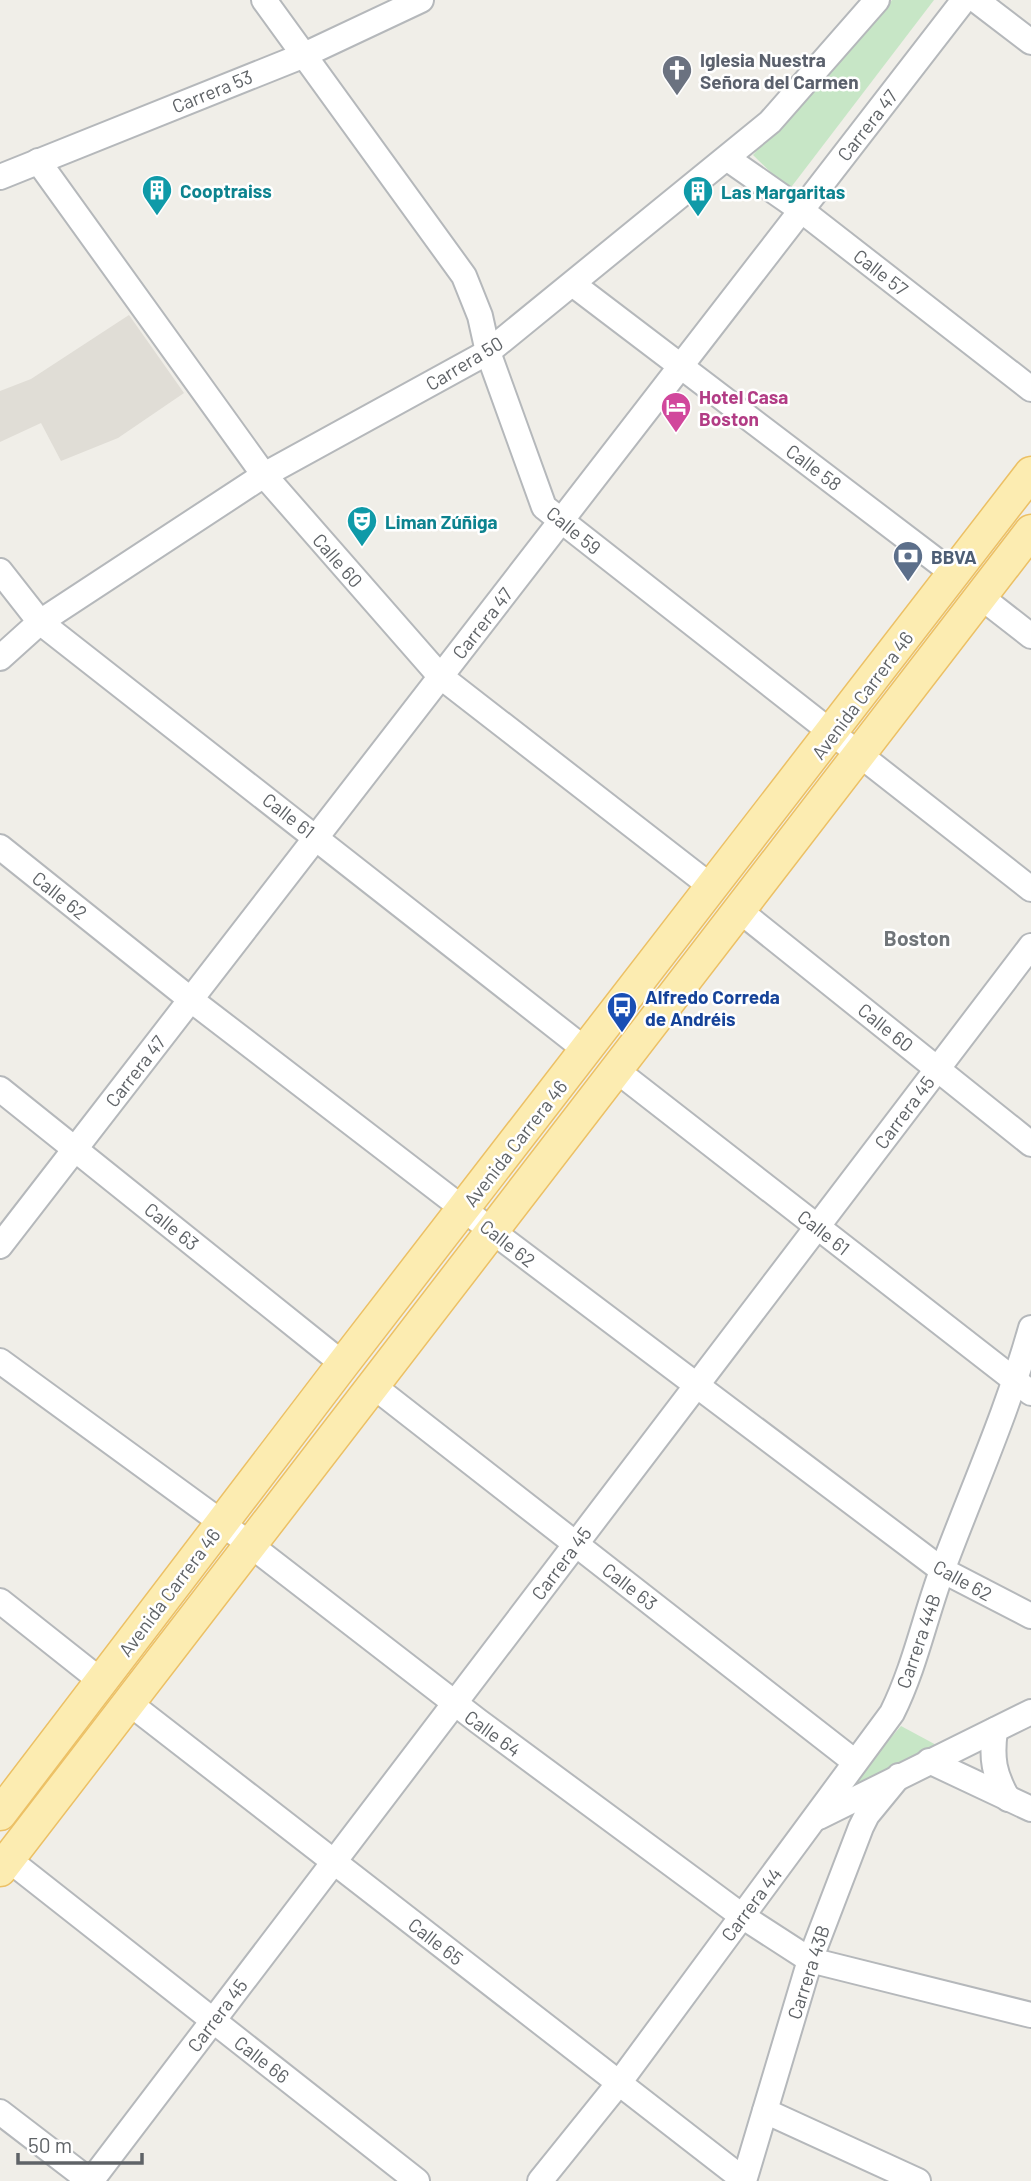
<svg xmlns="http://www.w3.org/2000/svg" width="1031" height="2181" viewBox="0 0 1031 2181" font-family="Barlow,sans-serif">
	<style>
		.education { fill: #e0ddd6 }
		.green { fill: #c7e6c6 }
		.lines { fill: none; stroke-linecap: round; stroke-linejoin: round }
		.minor-casing { stroke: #b5b8bb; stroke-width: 28 }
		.major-casing { stroke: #ecc065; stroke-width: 35 }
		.minor { stroke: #fff; stroke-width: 24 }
		.major { stroke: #fcecb1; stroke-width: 32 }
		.labels { text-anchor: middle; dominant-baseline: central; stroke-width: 5; stroke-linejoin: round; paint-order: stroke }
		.worship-label { font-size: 19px; font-weight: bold; fill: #5b616d; stroke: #fff; text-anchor: start }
		.street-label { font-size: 19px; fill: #5f6367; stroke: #fff }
		.culture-label { font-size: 19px; font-weight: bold; fill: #0d838f; stroke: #fff; text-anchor: start }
		.hotel-label { font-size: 19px; font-weight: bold; fill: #b23c85; stroke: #fff; text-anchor: start }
		.service-label { font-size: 19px; font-weight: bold; fill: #4e5e75; stroke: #fff; text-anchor: start }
		.transit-label { font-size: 19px; font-weight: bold; fill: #164399; stroke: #fff; text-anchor: start }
		.neighbourhood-label { font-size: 21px; font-weight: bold; fill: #707579; stroke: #fff }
	</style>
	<rect width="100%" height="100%" fill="#f0eee8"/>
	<path class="education" d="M129,315L184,393L118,438L61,461L41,423L0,442V391L31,379Z"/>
	<g class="green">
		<path d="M892,0H934L789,190L753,155Z"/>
		<path d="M901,1726L940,1747L844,1791Z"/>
	</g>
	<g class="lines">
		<g class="minor-casing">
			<g id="minor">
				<path d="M264,0L464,276L480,316L488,352L544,507L1031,889"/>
				<path d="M976,0L1031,42"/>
				<path d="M728,159L801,210L1031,389"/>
				<path d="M38,161L264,475L440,676L713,888"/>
				<path d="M0,177L302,56L421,0"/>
				<path d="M574,285L954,574"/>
				<path d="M0,571L40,622L587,1051"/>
				<path d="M981,597L1031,636"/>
				<path d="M0,658L40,622L264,475L488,352L770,122L877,0"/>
				<path d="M0,847L190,999L492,1231L942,1570L1031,1616"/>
				<path d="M740,911L1031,1144"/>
				<path d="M616,1070L1031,1393"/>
				<path d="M0,1089L343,1364"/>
				<path d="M0,1246L964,0"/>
				<path d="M0,1361L214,1517L478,1721L742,1916L810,1960L1031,2015"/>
				<path d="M372,1385L855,1762"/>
				<path d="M0,1601L101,1681"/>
				<path d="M128,1702L744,2180"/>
				<path d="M995,1730C991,1759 994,1774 1008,1799"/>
				<path d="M929,1761L1031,1809"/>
				<path d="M819,1817L1031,1712"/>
				<path d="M8,1859L417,2181"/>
				<path d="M765,2111L918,2181"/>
				<path d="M0,2112L90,2181"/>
				<path d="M91,2181L1031,946"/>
				<path d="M540,2181L619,2083L892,1713C915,1667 925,1616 943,1568C973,1488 1008,1410 1031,1328"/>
				<path d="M744,2181L810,1960L861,1827L867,1815L899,1776"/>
			</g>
		</g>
		<g class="major-casing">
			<g id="major">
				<path d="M0,1814L343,1364L1031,473"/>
				<path d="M0,1870L1031,531"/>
			</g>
		</g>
		<use href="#minor" class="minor"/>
		<use href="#major" class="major"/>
	</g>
	<defs>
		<g id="church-pin" transform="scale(1.575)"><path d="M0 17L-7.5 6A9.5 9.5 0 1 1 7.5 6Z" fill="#6b7280" stroke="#fff"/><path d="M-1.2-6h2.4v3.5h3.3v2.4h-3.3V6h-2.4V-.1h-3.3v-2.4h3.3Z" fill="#fff"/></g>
		<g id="building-pin" transform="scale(1.575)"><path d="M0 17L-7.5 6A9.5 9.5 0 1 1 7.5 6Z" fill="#0f9aa8" stroke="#fff"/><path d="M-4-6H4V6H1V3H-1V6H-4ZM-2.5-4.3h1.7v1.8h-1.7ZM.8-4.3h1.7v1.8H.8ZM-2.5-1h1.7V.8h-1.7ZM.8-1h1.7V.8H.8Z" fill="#fff"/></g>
		<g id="hotel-pin" transform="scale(1.575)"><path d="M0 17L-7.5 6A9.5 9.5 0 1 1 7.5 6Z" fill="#d1479c" stroke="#fff"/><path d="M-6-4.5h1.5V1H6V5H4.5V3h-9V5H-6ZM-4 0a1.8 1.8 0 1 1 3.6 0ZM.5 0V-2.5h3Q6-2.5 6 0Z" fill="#fff"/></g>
		<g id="theatre-pin" transform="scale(1.575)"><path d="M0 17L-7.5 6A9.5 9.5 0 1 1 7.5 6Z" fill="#0f9aa8" stroke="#fff"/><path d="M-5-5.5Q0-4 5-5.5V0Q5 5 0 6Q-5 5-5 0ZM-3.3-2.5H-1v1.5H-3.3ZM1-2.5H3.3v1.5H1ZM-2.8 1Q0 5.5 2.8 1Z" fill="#fff"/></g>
		<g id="bank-pin" transform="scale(1.575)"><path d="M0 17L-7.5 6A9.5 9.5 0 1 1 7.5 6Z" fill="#5c6f8a" stroke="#fff"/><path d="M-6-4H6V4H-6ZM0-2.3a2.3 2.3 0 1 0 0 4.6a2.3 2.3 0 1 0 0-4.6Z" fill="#fff"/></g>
		<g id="bus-pin" transform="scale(1.575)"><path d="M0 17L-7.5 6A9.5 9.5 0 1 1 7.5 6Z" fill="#1a4fb4" stroke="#fff"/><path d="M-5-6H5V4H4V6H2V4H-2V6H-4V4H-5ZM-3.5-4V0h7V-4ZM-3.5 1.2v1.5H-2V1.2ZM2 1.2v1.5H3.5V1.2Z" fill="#fff"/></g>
	</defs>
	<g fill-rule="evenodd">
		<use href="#church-pin" x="677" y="70"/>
		<use href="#building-pin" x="157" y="190"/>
		<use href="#building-pin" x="698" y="191"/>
		<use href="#hotel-pin" x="676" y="407"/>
		<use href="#theatre-pin" x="362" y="521"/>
		<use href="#bank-pin" x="908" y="556"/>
		<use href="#bus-pin" x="622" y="1007"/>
	</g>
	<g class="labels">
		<g class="worship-label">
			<text x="700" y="59">Iglesia Nuestra<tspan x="700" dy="22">Señora del Carmen</tspan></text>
		</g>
		<g class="street-label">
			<text transform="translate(212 91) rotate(-22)">Carrera 53</text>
			<text transform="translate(867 125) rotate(-52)">Carrera 47</text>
			<text transform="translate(881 272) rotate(38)">Calle 57</text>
			<text transform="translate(464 363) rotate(-31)">Carrera 50</text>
			<text transform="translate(814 467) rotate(37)">Calle 58</text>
			<text transform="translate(574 530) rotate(39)">Calle 59</text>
			<text transform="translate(338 560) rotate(49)">Calle 60</text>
			<text transform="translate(482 623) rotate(-52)">Carrera 47</text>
			<text transform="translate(862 695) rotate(-53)">Avenida Carrera 46</text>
			<text transform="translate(289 815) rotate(38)">Calle 61</text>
			<text transform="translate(60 895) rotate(39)">Calle 62</text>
			<text transform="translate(886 1027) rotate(39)">Calle 60</text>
			<text transform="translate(135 1071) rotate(-52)">Carrera 47</text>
			<text transform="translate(904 1112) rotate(-53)">Carrera 45</text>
			<text transform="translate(515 1143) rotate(-52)">Avenida Carrera 46</text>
			<text transform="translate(172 1226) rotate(39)">Calle 63</text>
			<text transform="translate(824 1232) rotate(38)">Calle 61</text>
			<text transform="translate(508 1243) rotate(38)">Calle 62</text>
			<text transform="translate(561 1563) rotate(-53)">Carrera 45</text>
			<text transform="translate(963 1580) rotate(29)">Calle 62</text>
			<text transform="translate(630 1586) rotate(38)">Calle 63</text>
			<text transform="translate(169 1592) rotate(-53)">Avenida Carrera 46</text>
			<text transform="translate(918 1641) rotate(-71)">Carrera 44B</text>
			<text transform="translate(493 1733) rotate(36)">Calle 64</text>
			<text transform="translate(751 1904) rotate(-53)">Carrera 44</text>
			<text transform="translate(436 1941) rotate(38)">Calle 65</text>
			<text transform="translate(808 1972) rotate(-72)">Carrera 43B</text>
			<text transform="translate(217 2015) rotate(-53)">Carrera 45</text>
			<text transform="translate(262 2059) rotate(38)">Calle 66</text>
		</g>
		<g class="culture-label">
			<text x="180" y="190">Cooptraiss</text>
			<text x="721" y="191">Las Margaritas</text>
			<text x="385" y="521">Liman Zúñiga</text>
		</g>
		<g class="hotel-label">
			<text x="699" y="396">Hotel Casa<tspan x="699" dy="22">Boston</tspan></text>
		</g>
		<g class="service-label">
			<text x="931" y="556">BBVA</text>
		</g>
		<g class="transit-label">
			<text x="645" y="996">Alfredo Correda<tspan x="645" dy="22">de Andréis</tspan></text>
		</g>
		<g class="neighbourhood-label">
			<text x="917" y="937">Boston</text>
		</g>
	</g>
	<path d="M18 2153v10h124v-10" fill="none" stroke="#5f6367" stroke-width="3.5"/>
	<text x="28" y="2153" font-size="21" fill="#5f6367" stroke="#ffffff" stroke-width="5" paint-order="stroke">50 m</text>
</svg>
